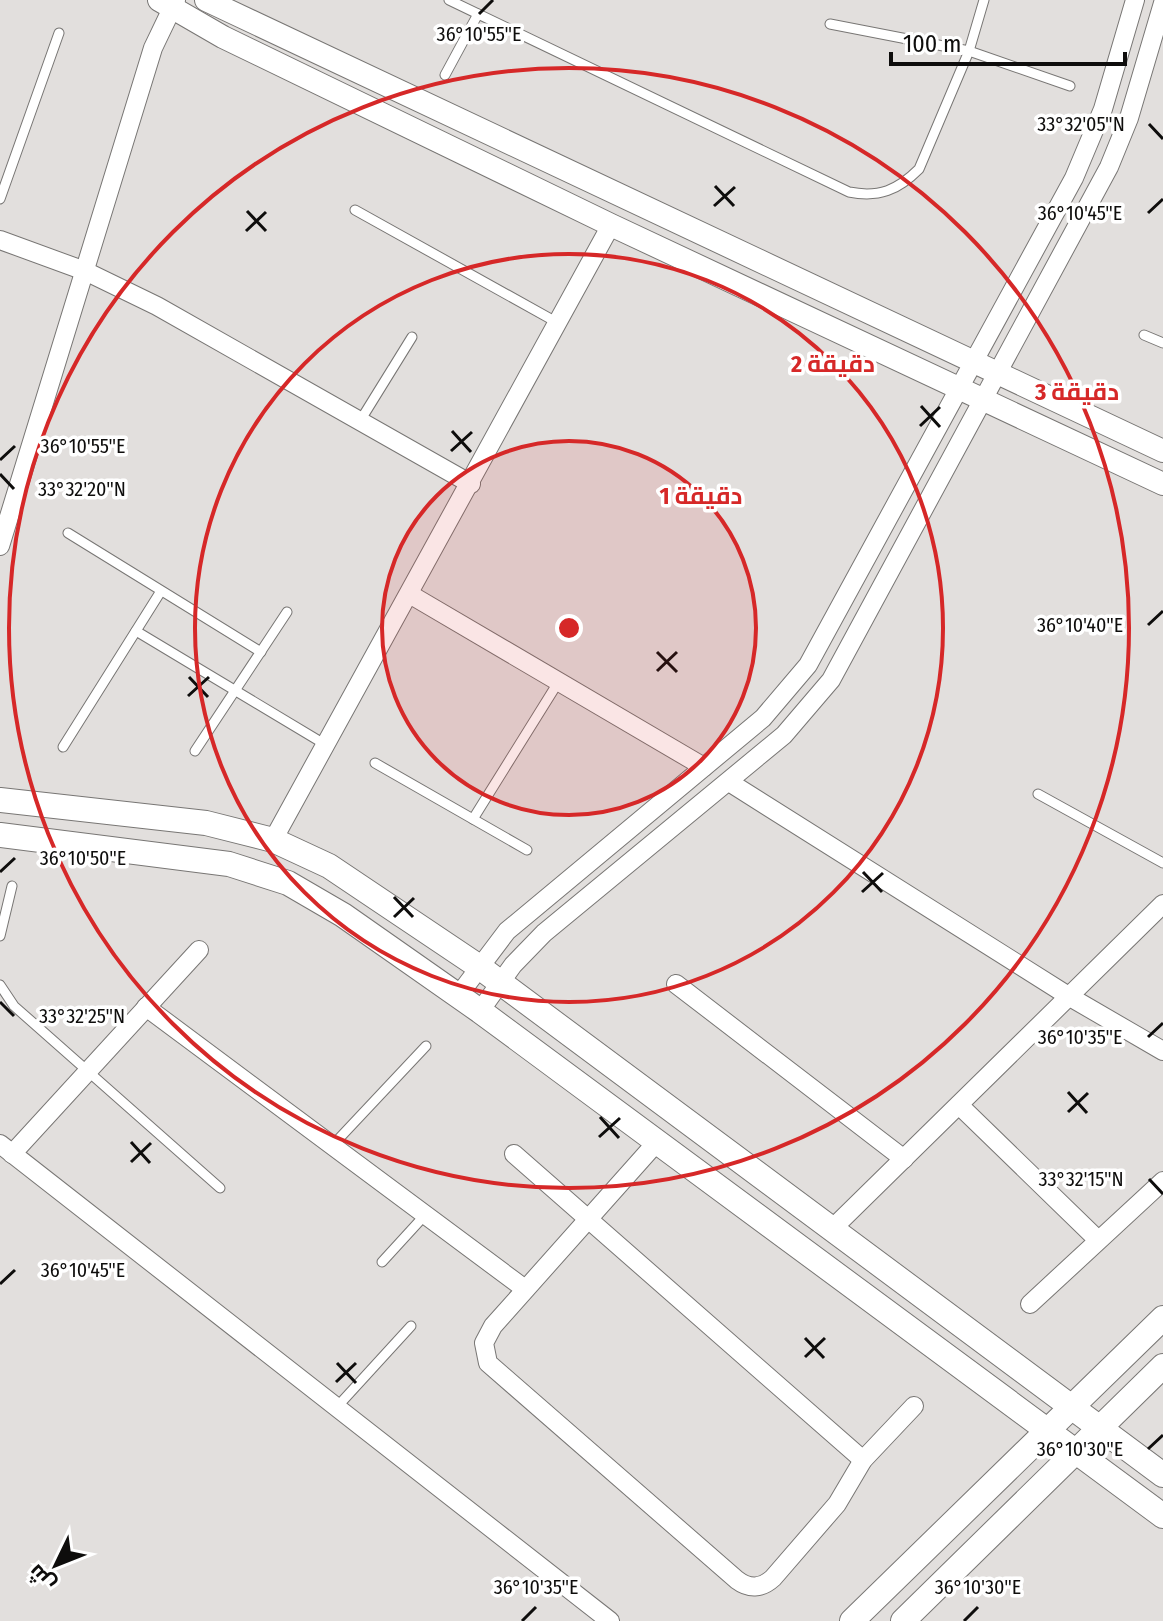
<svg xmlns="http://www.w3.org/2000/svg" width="1163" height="1621" viewBox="0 0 1163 1621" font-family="'Fira Sans Condensed',Cairo,sans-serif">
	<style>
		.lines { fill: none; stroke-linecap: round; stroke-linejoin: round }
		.service-casing { stroke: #787674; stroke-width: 11 }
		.minor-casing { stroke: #787674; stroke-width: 20 }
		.tertiary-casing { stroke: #787674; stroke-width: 24 }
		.secondary-casing { stroke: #787674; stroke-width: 26 }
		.service { stroke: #fff; stroke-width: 9 }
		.minor { stroke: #fff; stroke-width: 18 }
		.tertiary { stroke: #fff; stroke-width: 22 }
		.secondary { stroke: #fff; stroke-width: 24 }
		.ticks { fill: none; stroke: #0e0d0c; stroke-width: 3 }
		.ring { fill: none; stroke: #d62828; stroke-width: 4 }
		.ticks-label { font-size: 20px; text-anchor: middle; fill: #0e0d0c; stroke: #fff; stroke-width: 7; stroke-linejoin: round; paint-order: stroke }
		.centre { fill: #d62828; stroke: #fff; stroke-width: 4 }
		.ring-label { font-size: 24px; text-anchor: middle; font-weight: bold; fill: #d62828; stroke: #fff; stroke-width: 7; stroke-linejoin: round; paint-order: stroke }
	</style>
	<rect width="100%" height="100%" fill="#e2dfdd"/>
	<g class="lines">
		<g class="service-casing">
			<g id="service">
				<path d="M449,0L849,192C879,198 898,190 919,169L969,51L984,0"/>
				<path d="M830,24L969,51L1070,86"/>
				<path d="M445,75L478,14"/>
				<path d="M0,199L59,33"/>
				<path d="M355,210L558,323"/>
				<path d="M1144,335L1163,343"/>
				<path d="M360,421L412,337"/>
				<path d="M68,533L261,652"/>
				<path d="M136,631L326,745"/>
				<path d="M63,747L161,591"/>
				<path d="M195,751L287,612"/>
				<path d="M375,763L527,850"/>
				<path d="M1038,794L1163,863"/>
				<path d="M473,819L559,681"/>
				<path d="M0,936L12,886"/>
				<path d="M0,985L14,1006L220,1188"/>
				<path d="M332,1146L426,1046"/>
				<path d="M382,1262L425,1215"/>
				<path d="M336,1408L411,1326"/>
			</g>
		</g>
		<g class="minor-casing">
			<g id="minor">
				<path d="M0,240L85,271L157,306L471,484"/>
				<path d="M0,546L153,48L176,0"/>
				<path d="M411,595L704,767"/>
				<path d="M729,782L1070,997L1163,1051"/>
				<path d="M273,840L611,225"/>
				<path d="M676,984L904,1159"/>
				<path d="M458,996L507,931L763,718L808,665L1074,178L1103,109L1135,0"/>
				<path d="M146,1007L525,1289"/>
				<path d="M480,1011L513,965L544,933L784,735L831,680L1109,167L1129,118L1163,3"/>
				<path d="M959,1105L1098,1240"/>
				<path d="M656,1143L493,1326L484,1343L488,1363L737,1580C749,1589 761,1589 773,1578L837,1504L863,1460L914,1406"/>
				<path d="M0,1144L610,1621"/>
				<path d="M12,1154L199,950"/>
				<path d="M514,1154L863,1460"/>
				<path d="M832,1229L1163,904"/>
				<path d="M1030,1304L1163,1181"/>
			</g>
		</g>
		<g class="tertiary-casing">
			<g id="tertiary">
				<path d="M159,0L223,37L611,225L1163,484"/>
				<path d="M206,0L1163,451"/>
			</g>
		</g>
		<g class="secondary-casing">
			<g id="secondary">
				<path d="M0,800L206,823L273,840L329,866L478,966L1163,1475"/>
				<path d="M0,835L229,864L288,883L343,915L480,1011L1163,1516"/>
				<path d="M852,1621L1163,1318"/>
				<path d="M903,1621L1163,1366"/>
			</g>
		</g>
		<use href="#service" class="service"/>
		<use href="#minor" class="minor"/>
		<use href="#tertiary" class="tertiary"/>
		<use href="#secondary" class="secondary"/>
	</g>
	<path class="ticks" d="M479,14L493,0M1149,124L1163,139M715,186L734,206M714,206L735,187M247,211L266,231M1148,213L1163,199M246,231L266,212M921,406L940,427M920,426L940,407M452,431L471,452M451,451L472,432M0,460L15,446M0,474L14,489M1148,625L1163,611M657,652L677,672M657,671L677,652M189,677L208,697M188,696L209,677M0,872L15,858M863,872L882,892M862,892L883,873M394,897L413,917M394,917L414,898M0,1002L14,1016M1148,1037L1163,1023M1068,1092L1087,1113M1068,1112L1088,1093M600,1117L619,1138M599,1137L620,1118M131,1142L150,1163M131,1162L151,1143M1149,1179L1163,1194M0,1284L15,1270M805,1338L824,1358M805,1357L825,1338M337,1363L356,1383M336,1382L356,1363M1148,1449L1163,1435M522,1621L536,1607M964,1621L978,1607"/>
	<circle cx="569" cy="628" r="187" fill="#d62828" fill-opacity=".12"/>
	<g class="ring">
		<circle cx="569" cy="628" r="187"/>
		<circle cx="569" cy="628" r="374"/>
		<circle cx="569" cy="628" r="560"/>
	</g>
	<g class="ticks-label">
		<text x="479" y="41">36°10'55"E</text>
		<text x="1081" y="131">33°32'05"N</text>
		<text x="1080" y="220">36°10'45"E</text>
		<text x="83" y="453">36°10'55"E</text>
		<text x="82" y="496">33°32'20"N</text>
		<text x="1080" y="632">36°10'40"E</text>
		<text x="83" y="865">36°10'50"E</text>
		<text x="82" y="1023">33°32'25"N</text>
		<text x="1080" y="1044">36°10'35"E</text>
		<text x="1081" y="1186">33°32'15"N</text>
		<text x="83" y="1277">36°10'45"E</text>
		<text x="1080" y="1456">36°10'30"E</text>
		<text x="536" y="1594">36°10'35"E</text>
		<text x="978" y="1594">36°10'30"E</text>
	</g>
	<circle cx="569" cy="628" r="12" class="centre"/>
	<g class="ring-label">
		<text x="833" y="372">2 دقيقة</text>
		<text x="1077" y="400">3 دقيقة</text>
		<text x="701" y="504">1 دقيقة</text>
	</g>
	<g transform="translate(56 1565) rotate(227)" stroke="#ffffff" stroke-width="6" paint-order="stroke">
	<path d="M0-6L14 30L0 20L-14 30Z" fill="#0e0d0c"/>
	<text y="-12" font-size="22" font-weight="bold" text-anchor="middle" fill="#0e0d0c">ش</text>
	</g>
	<path d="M891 52v12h234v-12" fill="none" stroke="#0e0d0c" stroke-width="4"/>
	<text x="903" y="52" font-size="24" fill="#0e0d0c" stroke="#ffffff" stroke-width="6" paint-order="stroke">100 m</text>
</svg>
